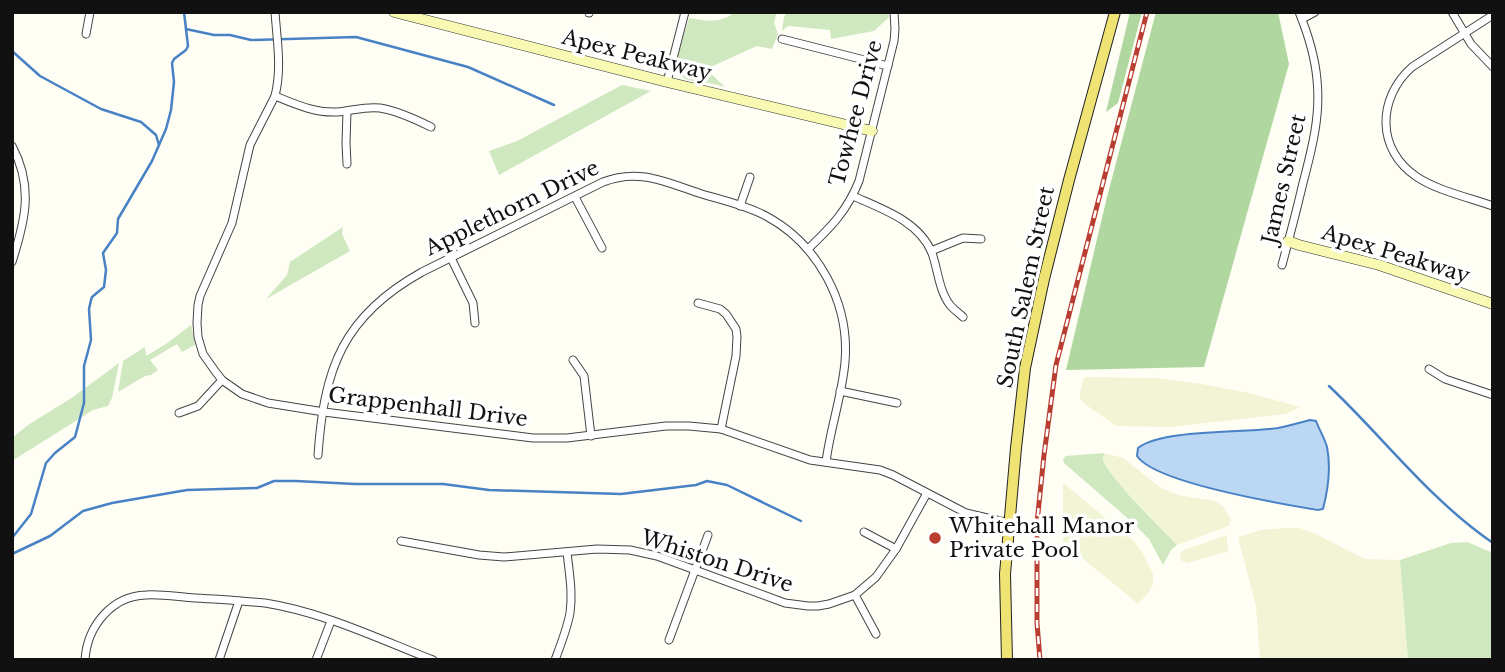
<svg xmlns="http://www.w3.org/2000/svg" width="1505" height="672" viewBox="0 0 1505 672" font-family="'Libre Baskerville',serif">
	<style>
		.farmland { fill: #f2f4d6 }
		.green { fill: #cfe8bf }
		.forest { fill: #b1d7a0 }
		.water { fill: #bcd7f3; stroke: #4882c5; stroke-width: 2 }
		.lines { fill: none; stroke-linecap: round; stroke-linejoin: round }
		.stream { stroke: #4882c5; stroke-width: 2.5 }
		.minor-casing { stroke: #444; stroke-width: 9 }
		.secondary-casing { stroke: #333; stroke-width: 11 }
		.primary-casing { stroke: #222; stroke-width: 12 }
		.minor { stroke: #fff; stroke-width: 7 }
		.secondary { stroke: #f8fab4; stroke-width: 10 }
		.primary { stroke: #efe374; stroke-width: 10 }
		.rail-casing { stroke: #b93d30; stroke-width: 5 }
		.rail { stroke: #fff; stroke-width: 2.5; stroke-dasharray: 8; stroke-linecap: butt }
		.poi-dot { fill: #b93d30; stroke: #fff; stroke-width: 2.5 }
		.labels { text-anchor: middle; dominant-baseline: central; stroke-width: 7; stroke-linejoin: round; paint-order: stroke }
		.street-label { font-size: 21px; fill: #111; stroke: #fff }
		.poi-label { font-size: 21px; fill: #111; stroke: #fff; text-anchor: start }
	</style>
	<rect width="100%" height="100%" fill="#fefef5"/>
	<g class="farmland">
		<path d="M1084,377L1157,378L1202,384L1249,393L1300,407L1286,414L1171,427L1116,426L1085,404L1080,399V392Z"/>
		<path d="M1104,453L1123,458L1161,488L1178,495L1215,501L1223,506L1231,520L1229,526L1177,545L1120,485L1106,466L1103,458Z"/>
		<path d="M1063,483L1134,541L1144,555L1153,574V583L1149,592L1138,604L1063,542Z"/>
		<path d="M1284,528H1299L1314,533L1365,559L1400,560L1408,660H1260L1256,607L1238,537L1261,530Z"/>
		<path d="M1227,535V541L1229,551L1187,563L1182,561L1180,557L1181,553L1184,550Z"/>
	</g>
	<g class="green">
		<path d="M736,12H777L774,23L778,34L772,49L757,46L706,69L725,87L710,83L687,80L676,73L675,65L689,18C709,21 717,24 736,12Z"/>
		<path d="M787,12H888L889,17L874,31L831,39L830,30L788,26L782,31L784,17Z"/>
		<path d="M622,85L651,91L499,175L489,151L517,141Z"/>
		<path d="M343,227L342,234L350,251L266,299L287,275L290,262Z"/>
		<path d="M191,325L195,345L182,352L177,344L150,360L158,370L151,375L145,376L118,392L123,361L145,347L146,356L166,344Z"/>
		<path d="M119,363L112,398L108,406L93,410L12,461V438L28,425L73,397Z"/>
		<path d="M1104,453C1104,455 1103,457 1103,459C1106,475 1163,530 1177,545L1171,550L1163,565L1149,539L1132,522L1064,463L1063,459L1066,456Z"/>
		<path d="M1467,542L1493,553V660H1408L1400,560L1451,543Z"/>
	</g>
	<g class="forest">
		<path d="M1130,12H1142L1118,103L1106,112Z"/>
		<path d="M1156,12H1278L1289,64L1204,367L1066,370L1107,197Z"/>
	</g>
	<path class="water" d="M1310,420L1316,421C1319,429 1325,439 1327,447C1331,467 1328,490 1323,509L1318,510C1282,504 1155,483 1137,456L1138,448C1161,429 1245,433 1278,428C1288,426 1299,423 1310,420Z"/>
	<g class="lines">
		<g class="stream">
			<path d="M186,29L214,35H230L251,40L356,37L468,67L554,105"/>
			<path d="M12,51L40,76L101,109L141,122L156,135L159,145"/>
			<path d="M1329,386C1384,438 1430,500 1493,543"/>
			<path d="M12,538L31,514L46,463L55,453L75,437L84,403V366L91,340L89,309L91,300L92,297L104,287L106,270L103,253L117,233L118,219L152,161L166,129L171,110L174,82L172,63L174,59L186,50L188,46L184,12"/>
			<path d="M12,554L50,536L83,511L112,503L187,490L257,488L274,481H296L355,484H443L489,490L621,494L696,485L707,481L727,485L801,521"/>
		</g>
		<g class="minor-casing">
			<g id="minor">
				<path d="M275,12C277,41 282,68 275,96L250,145L232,223L200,296L198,305L197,323L198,337L203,354L215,371L222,380L242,394L268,403L324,412L533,438H567L666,426H689L721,429L810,460L880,470L893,475L966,513L1009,523"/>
				<path d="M1452,12L1471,44L1493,67"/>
				<path d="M589,13V12"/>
				<path d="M1493,15L1412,67C1377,98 1376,150 1417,177C1436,190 1470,198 1493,206"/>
				<path d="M1302,19L1315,12"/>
				<path d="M86,34L90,12"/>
				<path d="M782,39L888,66"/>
				<path d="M667,82L685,12"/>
				<path d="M275,96C295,104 314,113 337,112C352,111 365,106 380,108C398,111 415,119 431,127"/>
				<path d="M347,111L346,143L347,164"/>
				<path d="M12,146C34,187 25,221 12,262"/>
				<path d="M853,196C882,209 919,221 932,253C938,270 939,291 950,305C954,310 959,313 963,317"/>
				<path d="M575,197L602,248"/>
				<path d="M740,206L750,177"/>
				<path d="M808,249C831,227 847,211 859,181L894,41L895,29L894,12"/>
				<path d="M931,251L963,238L981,239"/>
				<path d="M451,258L473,303L475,323"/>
				<path d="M1282,265C1289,239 1296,213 1302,187C1311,152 1321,117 1317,80C1315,56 1308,34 1299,12"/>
				<path d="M698,303L720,309L726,314L736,329L737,337L736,356L721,429"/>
				<path d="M573,360L584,376L591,436"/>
				<path d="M1429,369L1445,379L1493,395"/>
				<path d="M840,391L897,403"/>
				<path d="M179,413L198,406L222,380"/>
				<path d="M318,455C324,368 343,316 422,272L603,182C641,167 669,184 705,195C726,201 747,206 766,216C818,244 850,303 845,362C842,396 830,429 826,462"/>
				<path d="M864,532L896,549"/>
				<path d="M401,541L479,555L504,557L597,549L630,550L657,556L785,603L808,606H818L829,604L855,595L876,577L896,549L927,493"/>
				<path d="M855,595L876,634"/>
				<path d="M669,640L708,535"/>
				<path d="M85,660C87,627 111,596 146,595C162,594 179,597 195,598C218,599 242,601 265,603C323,612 379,639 433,660"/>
				<path d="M219,660L239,601"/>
				<path d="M316,660L331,621"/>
				<path d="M555,660C561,644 567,629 570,613C573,592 569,572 567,552"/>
			</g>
		</g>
		<g class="secondary-casing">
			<g id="secondary">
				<path d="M394,12L667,82L872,131"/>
				<path d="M1288,241L1299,245L1379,265L1493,304"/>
			</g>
		</g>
		<g class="primary-casing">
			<path id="primary" d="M1007,660L1005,574L1016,448L1025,368L1044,279L1069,180L1115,12"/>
		</g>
		<use href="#minor" class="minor"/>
		<use href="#secondary" class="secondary"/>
		<use href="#primary" class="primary"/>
		<g class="rail-casing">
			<path id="rail" d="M1040,660L1037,623V523L1044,455L1056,365L1147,12"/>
		</g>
		<use href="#rail" class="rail"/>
	</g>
	<circle class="poi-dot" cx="935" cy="538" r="7"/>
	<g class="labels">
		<g class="street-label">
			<text transform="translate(637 55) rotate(14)">Apex Peakway</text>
			<text transform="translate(856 113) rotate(-75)">Towhee Drive</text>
			<text transform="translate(1284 179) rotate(-77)">James Street</text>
			<text transform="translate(512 208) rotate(-26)">Applethorn Drive</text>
			<text transform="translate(1396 254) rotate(17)">Apex Peakway</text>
			<text transform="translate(1026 287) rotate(-78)">South Salem Street</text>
			<text transform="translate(428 407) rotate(7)">Grappenhall Drive</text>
			<text transform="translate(717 561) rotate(18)">Whiston Drive</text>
		</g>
		<g class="poi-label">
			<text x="949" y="526">Whitehall Manor<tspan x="949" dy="24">Private Pool</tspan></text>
		</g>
	</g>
	<rect width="1505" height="672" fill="none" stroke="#111111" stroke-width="28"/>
</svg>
